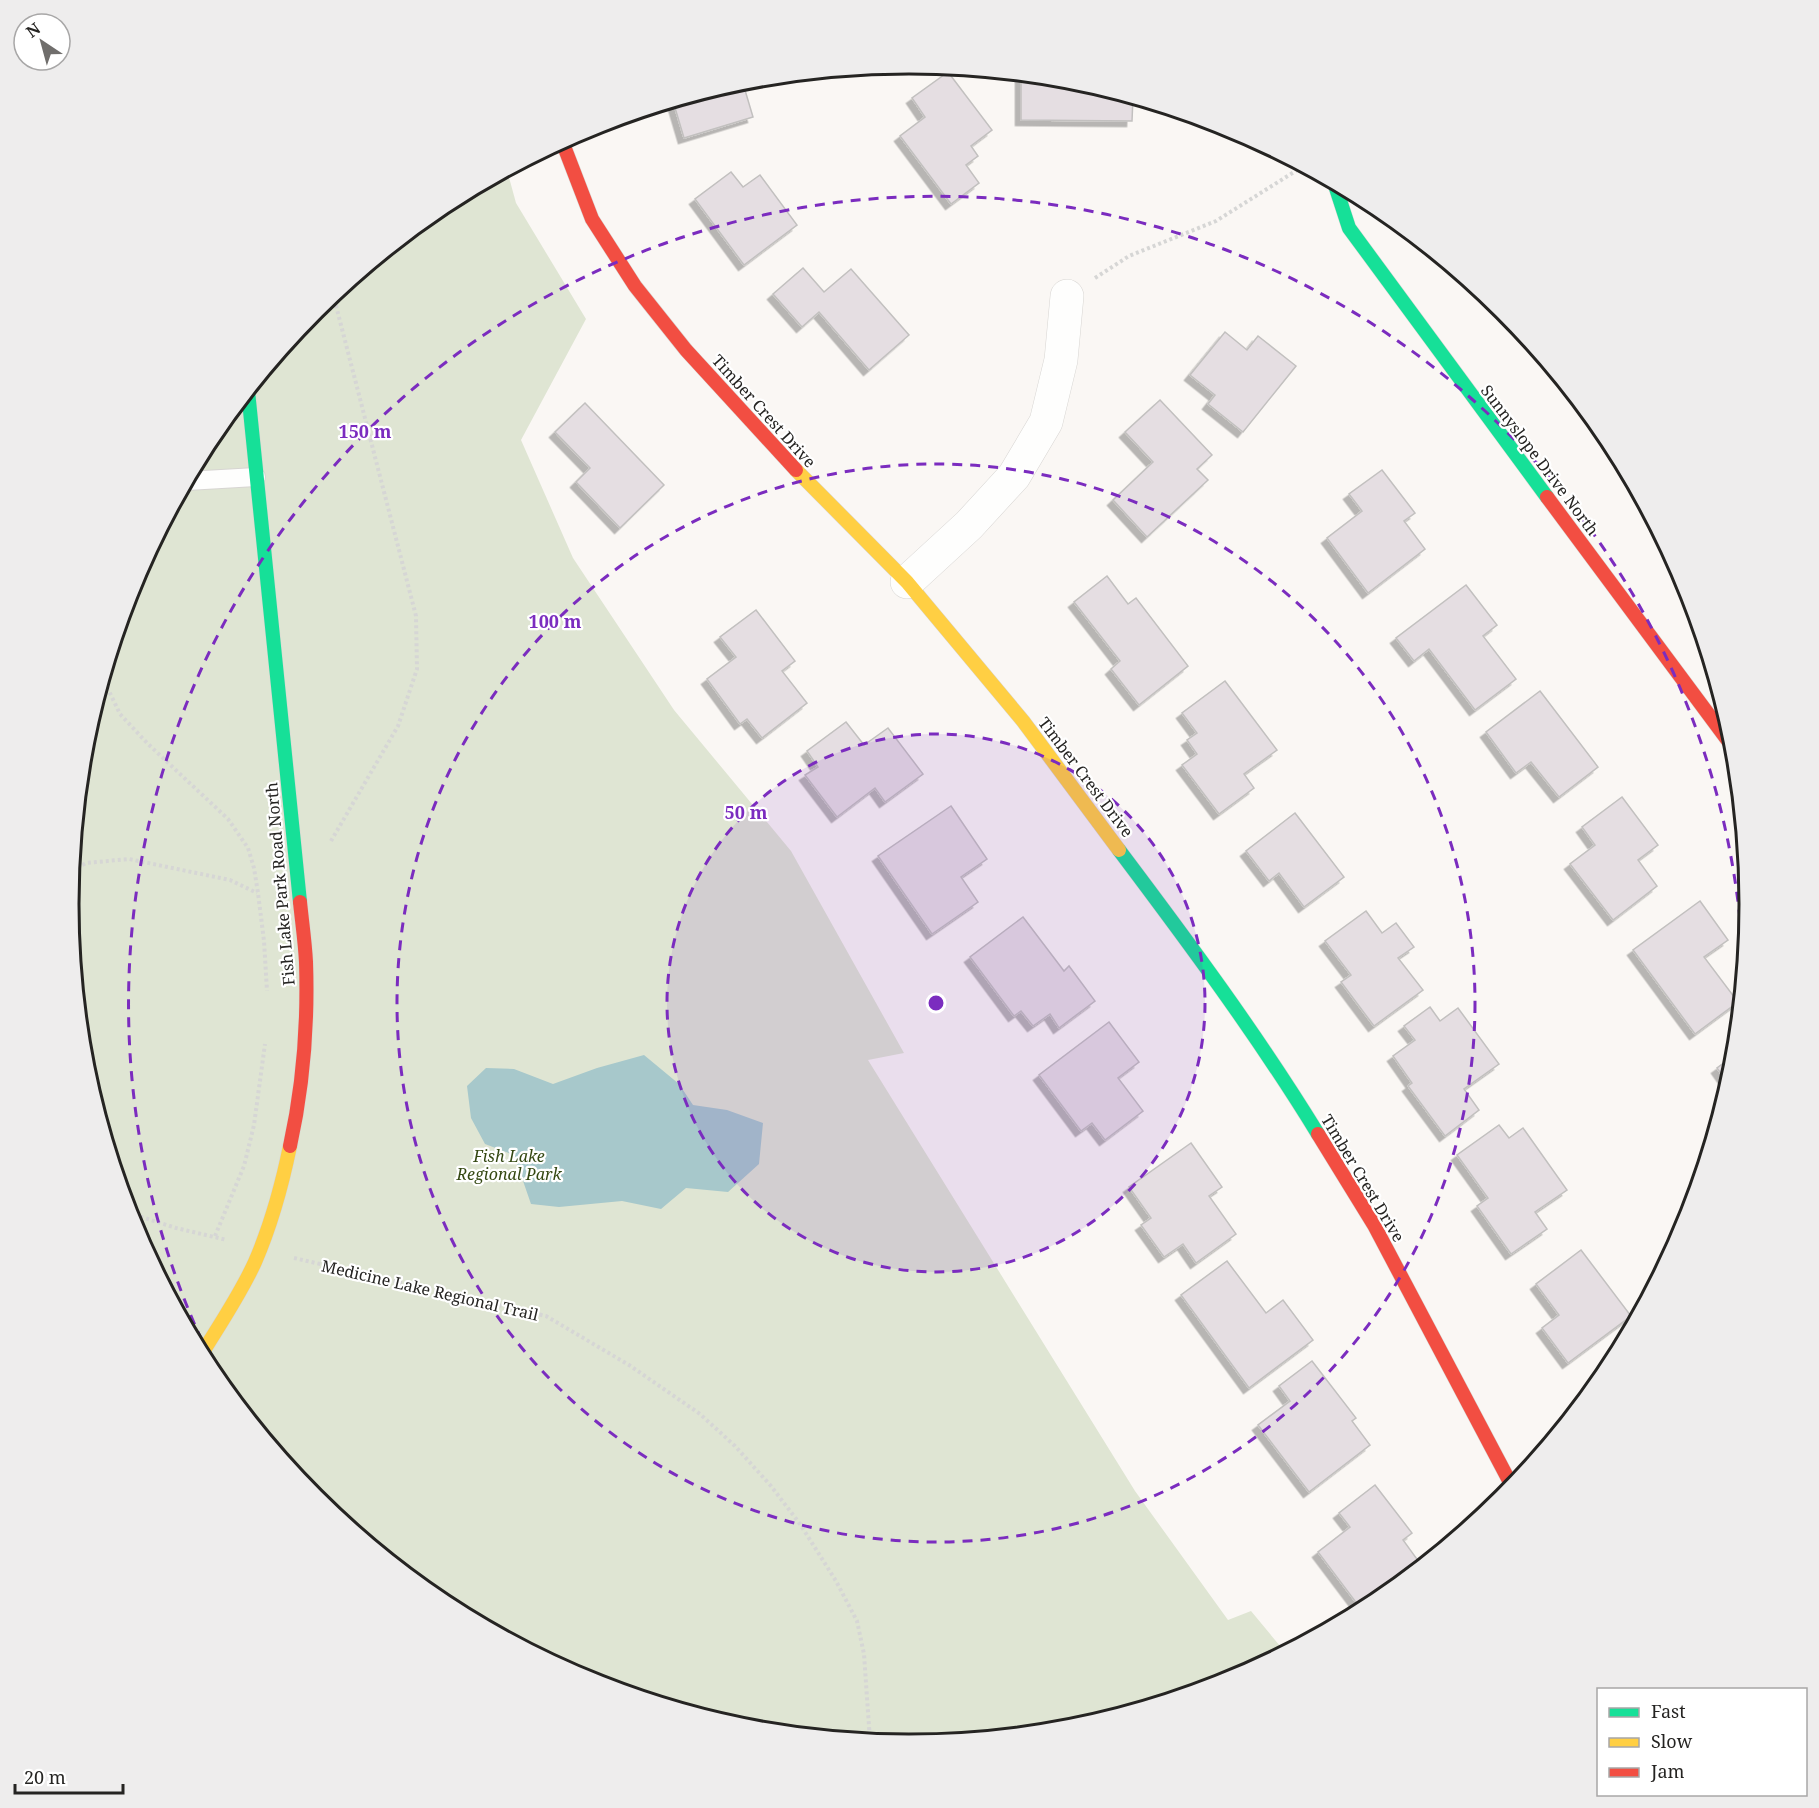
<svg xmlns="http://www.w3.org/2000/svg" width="1819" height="1808" viewBox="0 0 1819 1808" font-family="'Noto Serif',serif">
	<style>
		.green { fill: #dfe5d3 }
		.water { fill: #a7c8cb }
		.building { fill: #e5dee2; stroke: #c2c0bf; stroke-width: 1.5; filter: url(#shadow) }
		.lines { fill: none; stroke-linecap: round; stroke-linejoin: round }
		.lane-casing { stroke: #d7d5d2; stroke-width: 20 }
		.street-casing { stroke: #d7d5d2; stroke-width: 34 }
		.fast-casing { stroke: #d7d5d2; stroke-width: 15 }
		.slow-casing { stroke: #d7d5d2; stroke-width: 15 }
		.jam-casing { stroke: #d7d5d2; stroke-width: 15 }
		.path { stroke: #d6d6d5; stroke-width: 4; stroke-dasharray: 3 3; stroke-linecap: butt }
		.lane { stroke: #fefefd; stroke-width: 18 }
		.street { stroke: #fefefd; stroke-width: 33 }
		.fast { stroke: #16e098; stroke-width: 14 }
		.slow { stroke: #ffcf43; stroke-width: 14 }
		.jam { stroke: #f24e42; stroke-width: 14 }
		.ring { fill: none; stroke: #7b2cbf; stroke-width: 3; stroke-dasharray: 10 8 }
		.labels { text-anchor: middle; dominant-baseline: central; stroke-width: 4.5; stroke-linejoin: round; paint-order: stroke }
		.street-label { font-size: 16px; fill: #252422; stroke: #fff }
		.park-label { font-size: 16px; font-style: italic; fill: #344812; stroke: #fff }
		.rim { fill: none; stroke: #252422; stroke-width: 3 }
		.centre { fill: #7b2cbf; stroke: #fff; stroke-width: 3 }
		.ring-label { font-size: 18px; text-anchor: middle; font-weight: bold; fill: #7b2cbf; stroke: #fff; stroke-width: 4.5; stroke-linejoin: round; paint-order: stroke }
	</style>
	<defs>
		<filter id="shadow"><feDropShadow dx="-5.5" dy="5.5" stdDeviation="0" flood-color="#0004"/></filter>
	</defs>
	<rect width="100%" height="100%" fill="#faf7f4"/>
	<path class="green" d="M507,170L516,203L586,319L521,440L573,558L674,710L791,851L904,1053L868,1060L1135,1491L1228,1620L1251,1611L1285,1652L1231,1681L1073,1729L909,1745L745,1729L587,1681L442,1603L315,1498L210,1371L132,1226L85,1068L69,904L85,740L133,582L210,436L315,309L443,205Z"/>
	<path class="water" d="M644,1055L679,1084L693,1105L727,1110L763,1123L759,1164L728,1192L686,1188L661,1209L622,1201L559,1207L531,1204L514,1155L485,1144L471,1118L467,1086L486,1068L514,1069L553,1084L597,1068Z"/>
	<g class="building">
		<path d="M948,72L992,130L971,146L978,156L966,165L979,183L951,204L900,136L925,117L912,98Z"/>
		<path d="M1021,74L1074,79L1133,97L1132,121L1021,120Z"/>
		<path d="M742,80L753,117L684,138L673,101Z"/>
		<path d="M731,172L743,187L760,175L797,225L744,265L695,199Z"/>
		<path d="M803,268L824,292L851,269L909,335L869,370L819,312L802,327L773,294Z"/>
		<path d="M1225,332L1247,350L1258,336L1296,366L1243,432L1208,404L1215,395L1190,375Z"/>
		<path d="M1160,400L1212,455L1197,469L1208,480L1147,537L1113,500L1153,462L1125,432Z"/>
		<path d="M585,403L664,485L620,528L576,482L590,468L555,432Z"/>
		<path d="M1382,470L1415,513L1404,521L1425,549L1368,593L1327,538L1362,511L1349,494Z"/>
		<path d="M1107,576L1128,604L1136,598L1188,666L1139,705L1111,669L1120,661L1074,602Z"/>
		<path d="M1466,585L1497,625L1483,636L1516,679L1475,710L1429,649L1414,661L1396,638Z"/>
		<path d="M756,610L795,661L782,671L807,703L762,738L747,719L740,724L707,679L736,657L720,637Z"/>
		<path d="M1225,681L1277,750L1244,774L1254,788L1219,814L1182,765L1197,754L1187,740L1197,733L1182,713Z"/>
		<path d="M1540,691L1598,767L1559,797L1531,762L1516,773L1486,732Z"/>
		<path d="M846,722L864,745L888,728L923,774L885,802L875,788L837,817L805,775L818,767L807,751Z"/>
		<path d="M1622,797L1658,845L1638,860L1657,886L1613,920L1570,864L1595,845L1582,827Z"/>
		<path d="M951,806L987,859L961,877L978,902L932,934L878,856Z"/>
		<path d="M1295,813L1344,877L1304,907L1279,873L1269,881L1246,851Z"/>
		<path d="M1700,901L1728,940L1704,957L1738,1002L1695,1034L1633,950Z"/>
		<path d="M1366,911L1382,933L1396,923L1414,947L1398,958L1423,990L1374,1026L1341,982L1351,975L1325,941Z"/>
		<path d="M1023,917L1064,971L1069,966L1095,1001L1059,1028L1050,1014L1033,1026L1021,1011L1014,1016L970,957Z"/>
		<path d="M1430,1007L1440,1021L1458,1008L1499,1064L1464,1089L1479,1110L1445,1136L1408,1086L1412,1083L1393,1056L1415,1040L1404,1026Z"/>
		<path d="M1109,1022L1139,1062L1118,1078L1143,1111L1105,1140L1092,1123L1081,1131L1039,1075Z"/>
		<path d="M1736,1054L1734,1068L1729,1085L1717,1068Z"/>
		<path d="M1499,1125L1509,1138L1523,1128L1567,1190L1535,1212L1547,1229L1511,1254L1477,1206L1488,1198L1457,1155Z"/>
		<path d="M1191,1143L1222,1187L1209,1196L1236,1234L1196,1263L1183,1244L1164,1257L1141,1225L1151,1218L1129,1187Z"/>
		<path d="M1581,1250L1631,1316L1568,1363L1542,1328L1559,1315L1536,1284Z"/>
		<path d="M1227,1261L1266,1313L1283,1300L1313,1340L1249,1388L1181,1295Z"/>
		<path d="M1312,1361L1356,1418L1352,1421L1370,1445L1309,1492L1258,1425L1290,1401L1279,1386Z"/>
		<path d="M1375,1485L1412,1533L1403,1540L1422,1566L1377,1603L1374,1599L1361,1609L1318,1552L1350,1527L1339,1513Z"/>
	</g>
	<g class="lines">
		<g class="lane-casing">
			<path id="lane" d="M187,481L256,477"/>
		</g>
		<g class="street-casing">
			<path id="street" d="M907,582L969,525L1014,476L1046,422L1061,360L1067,296"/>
		</g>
		<g class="fast-casing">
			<g id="fast">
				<path d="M1334,182L1349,228L1547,497"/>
				<path d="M248,391L300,902"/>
				<path d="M1119,850C1189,943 1258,1036 1318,1134"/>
			</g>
		</g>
		<g class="slow-casing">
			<g id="slow">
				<path d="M796,470L907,582L1023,721L1119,850"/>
				<path d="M201,1355C220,1324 240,1295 255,1262C271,1225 282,1185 290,1146"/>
			</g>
		</g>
		<g class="jam-casing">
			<g id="jam">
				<path d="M562,141L592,219L635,286L686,350L796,470"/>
				<path d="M1547,497L1735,750"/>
				<path d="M1318,1134L1374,1225L1513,1488"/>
				<path d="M290,1146C303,1087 308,1022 306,962C305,942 302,922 300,902"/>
			</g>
		</g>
		<g class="path">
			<path d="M1095,278L1129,256L1216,221L1302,167"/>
			<path d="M106,669L108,689L120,714L147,743L228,819L248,848L254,868L258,893L264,941L267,991"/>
			<path d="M331,841L398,726L417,669L416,616L333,294"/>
			<path d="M72,871L86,863L129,859L230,880L257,893"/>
			<path d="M129,1213L176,1228L227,1240"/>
			<path d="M215,1236L244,1166L254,1125L265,1044"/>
			<path d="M294,1258L546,1316L629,1365L700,1414L735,1446L771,1486L800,1524L836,1581L857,1621L864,1654L870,1741"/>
		</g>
		<use href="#lane" class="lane"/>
		<use href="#street" class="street"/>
		<use href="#fast" class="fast"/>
		<use href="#slow" class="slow"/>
		<use href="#jam" class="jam"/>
	</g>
	<circle cx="936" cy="1003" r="269" fill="#7b2cbf" fill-opacity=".12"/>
	<g class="ring">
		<circle cx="936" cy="1003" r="269"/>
		<circle cx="936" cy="1003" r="539"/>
		<path d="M226 1389A808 808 0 1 1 1744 975"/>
	</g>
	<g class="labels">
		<g class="street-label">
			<text transform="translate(764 411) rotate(48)">Timber Crest Drive</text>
			<text transform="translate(1540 460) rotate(53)">Sunnyslope Drive North</text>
			<text transform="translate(1086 777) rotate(53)">Timber Crest Drive</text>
			<text transform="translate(280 884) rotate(-95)">Fish Lake Park Road North</text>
			<text transform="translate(1363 1178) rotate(59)">Timber Crest Drive</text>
			<text transform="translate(430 1290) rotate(13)">Medicine Lake Regional Trail</text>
		</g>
		<g class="park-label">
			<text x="509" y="1156">Fish Lake<tspan x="509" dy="18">Regional Park</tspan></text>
		</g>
	</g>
	<path d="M0 0H1819V1808H0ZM79 904a830 830 0 1 1 1660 0a830 830 0 1 1-1660 0Z" fill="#eeeded" fill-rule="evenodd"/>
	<path class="rim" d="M79 904a830 830 0 1 1 1660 0a830 830 0 1 1-1660 0Z"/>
	<circle cx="936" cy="1003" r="9" class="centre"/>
	<g class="ring-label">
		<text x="365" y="438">150 m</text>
		<text x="555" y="628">100 m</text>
		<text x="746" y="819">50 m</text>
	</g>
	<rect x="1597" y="1688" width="210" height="108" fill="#ffffff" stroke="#a8a7a7" stroke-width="1.5"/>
	<rect x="1609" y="1708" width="30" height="9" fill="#16e098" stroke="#a8a7a7" stroke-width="1.5"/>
	<text x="1651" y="1718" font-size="18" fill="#252422">Fast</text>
	<rect x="1609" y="1738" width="30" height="9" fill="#ffcf43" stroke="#a8a7a7" stroke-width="1.5"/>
	<text x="1651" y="1748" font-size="18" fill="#252422">Slow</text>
	<rect x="1609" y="1768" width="30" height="9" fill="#f24e42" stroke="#a8a7a7" stroke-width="1.5"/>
	<text x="1651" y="1778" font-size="18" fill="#252422">Jam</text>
	<g transform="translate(42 42) rotate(324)"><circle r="28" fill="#ffffff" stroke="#a8a7a7" stroke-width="1.5"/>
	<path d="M0-4.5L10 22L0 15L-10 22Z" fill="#706e6c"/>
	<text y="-9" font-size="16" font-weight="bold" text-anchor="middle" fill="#252422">N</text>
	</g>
	<path d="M15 1784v9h108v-9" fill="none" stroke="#252422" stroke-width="3"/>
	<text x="24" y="1784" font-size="18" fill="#252422" stroke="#ffffff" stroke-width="4.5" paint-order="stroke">20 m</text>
</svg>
